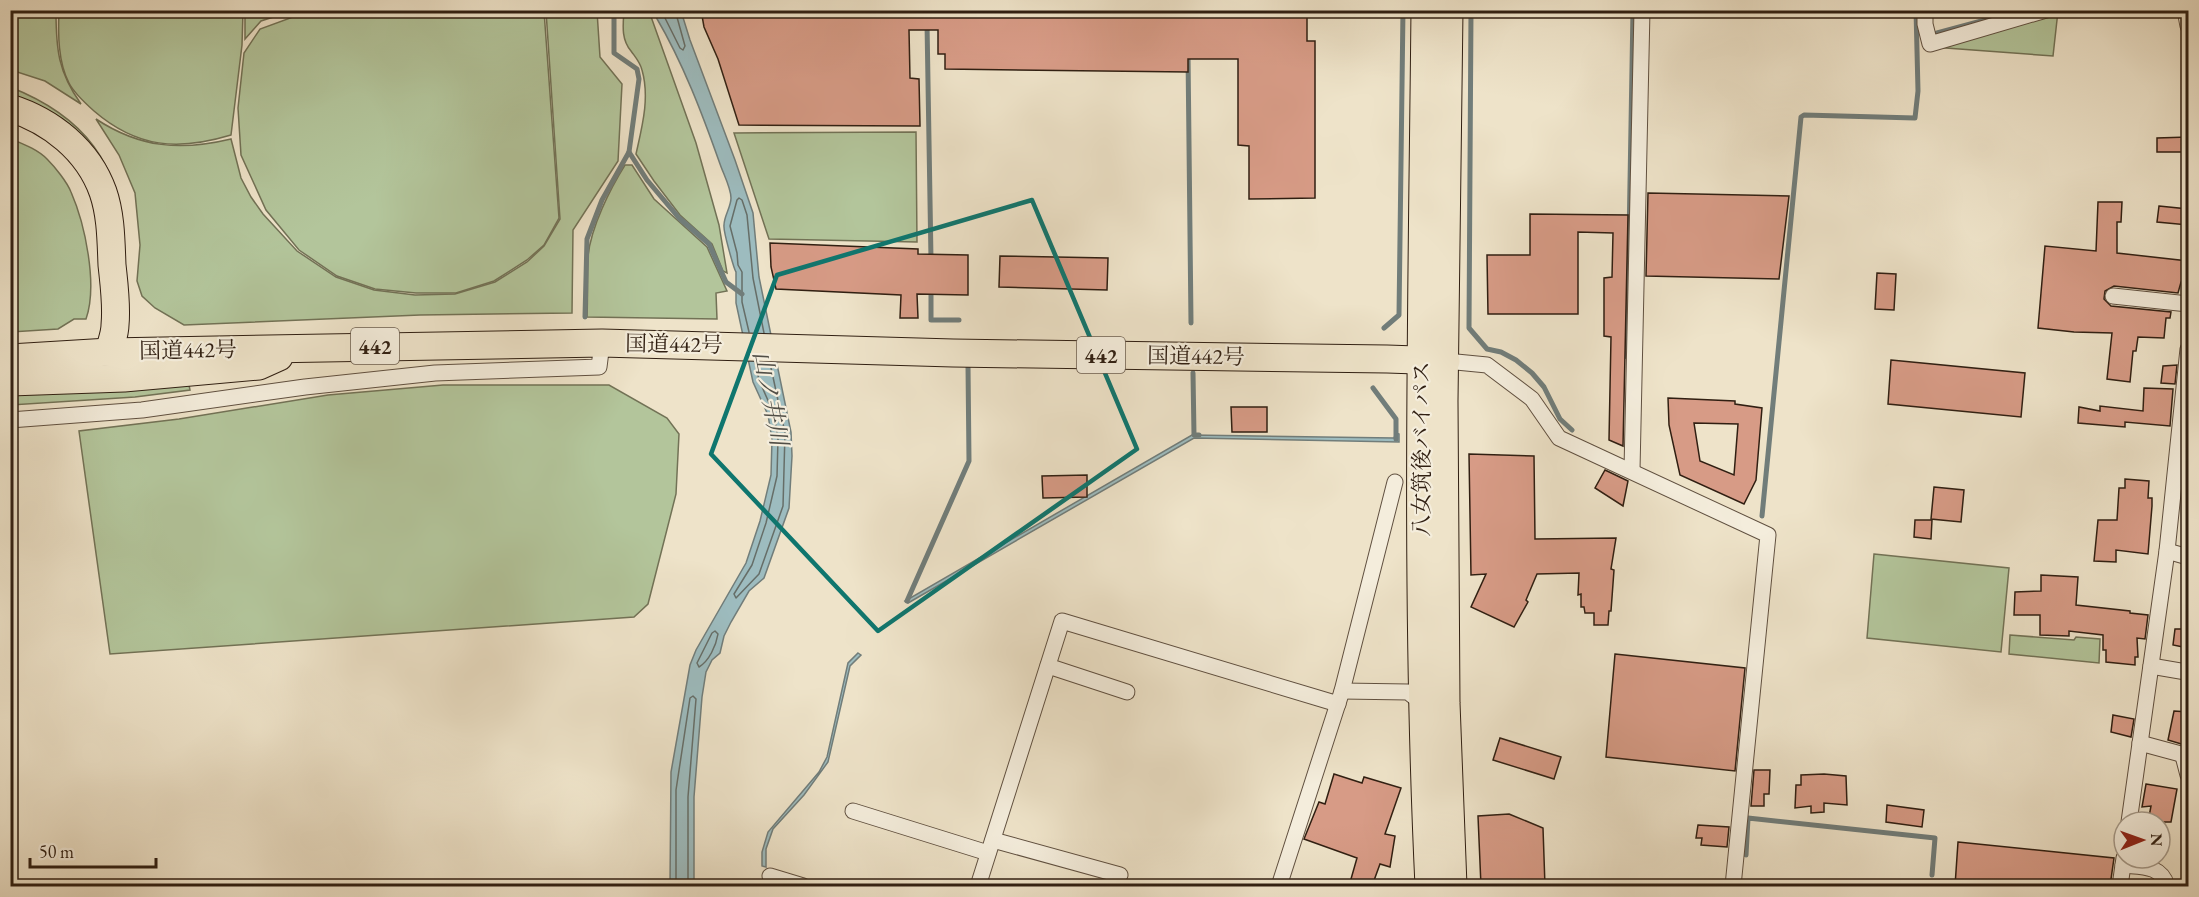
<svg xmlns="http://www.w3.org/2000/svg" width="2199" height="897" viewBox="0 0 2199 897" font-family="'EB Garamond','Noto Serif JP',serif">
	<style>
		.green { fill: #b3c59b; stroke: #727256; stroke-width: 1.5 }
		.water { fill: #9dbcbf; stroke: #717d7a; stroke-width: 1.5 }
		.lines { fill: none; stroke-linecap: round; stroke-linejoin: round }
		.shore { stroke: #666e68; stroke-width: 1.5 }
		.stream { stroke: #717d7a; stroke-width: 5 }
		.building { fill: #d79b86; stroke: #301f12; stroke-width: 1.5; fill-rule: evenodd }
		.street-casing { stroke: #605040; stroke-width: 17 }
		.highway-casing { stroke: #301f12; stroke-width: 29 }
		.street { stroke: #f4eddc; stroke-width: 15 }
		.highway { stroke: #eee3c9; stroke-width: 27 }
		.marked { fill: none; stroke: #0f766e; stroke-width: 4.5; stroke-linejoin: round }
		.labels { text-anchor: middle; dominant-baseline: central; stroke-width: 4.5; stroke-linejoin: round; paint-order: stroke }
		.shield { fill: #f4eddc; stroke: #6b5d4f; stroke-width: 1.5 }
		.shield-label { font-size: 21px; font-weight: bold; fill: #301f12 }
		.street-label { font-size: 22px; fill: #301f12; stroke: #f4eddc }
		.water-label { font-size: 24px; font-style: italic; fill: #514e46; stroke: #f4eddc }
	</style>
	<rect width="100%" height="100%" fill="#eee3c9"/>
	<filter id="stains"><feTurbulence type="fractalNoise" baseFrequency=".00333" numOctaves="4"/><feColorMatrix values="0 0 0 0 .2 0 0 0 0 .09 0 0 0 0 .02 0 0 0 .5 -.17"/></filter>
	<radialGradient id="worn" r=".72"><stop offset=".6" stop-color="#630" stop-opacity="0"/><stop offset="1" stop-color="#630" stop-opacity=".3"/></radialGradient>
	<g class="green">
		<path d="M11,10L56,11C56,49 58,72 81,104L45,81L11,70Z"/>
		<path d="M312,10L544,11L559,218L544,245L527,260L494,281L456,293H416L375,289L337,276L299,250L266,210L241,155L238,108L244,53L260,29Z"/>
		<path d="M59,11H243L242,45L231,135C178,151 137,148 94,111C85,103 74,93 69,83C58,62 58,34 59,11Z"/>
		<path d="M245,11V10L292,11L261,21L245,39Z"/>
		<path d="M546,11H597L600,57L622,84L618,161L573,230L572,313L420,315L184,325L155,308L142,296L137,281L140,245L135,193L119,155L96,119C140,148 181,151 231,139L241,178L251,197L263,214L297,251L336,277L374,290L415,295L455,294L495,282L527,262L544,246L560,219Z"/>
		<path d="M624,11H649L696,143L719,225L727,273L723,271L712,244L680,215L654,181L636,154C642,127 650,98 642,70C640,62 636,58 631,51C621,39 623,25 624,11Z"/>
		<path d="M2058,11L2053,56L1932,47Z"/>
		<path d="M10,87C84,116 121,164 124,243L110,190L11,98Z"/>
		<path d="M916,132L917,242L769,239L734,133Z"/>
		<path d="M11,139C23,144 37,149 47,159C55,167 67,182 71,192C85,224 98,285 86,319H74L58,329L11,332Z"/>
		<path d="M625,165H632L654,199L707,247L727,291L716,293L717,319L587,317C588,297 587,276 588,256C591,227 610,189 625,165Z"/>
		<path d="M188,380L190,390L135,397L11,405V390Z"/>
		<path d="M443,385H609L667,418L679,434L676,494L648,604L634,617L110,654L79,431L179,419L328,395Z"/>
		<path d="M1874,554L2009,568L2001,652L1867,638Z"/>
		<path d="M2010,635L2074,640L2076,637L2100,639L2099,663L2009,654Z"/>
	</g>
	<g class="water">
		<path d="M655,11H681L690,40L735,160L753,213L759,277L791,432L792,456L789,508L764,578L749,591L731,622L724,636L720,653L712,660L706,672L702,697L694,797V886H670L671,772L690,665L696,650L746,563L760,521L771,475L772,439L768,415L753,382L736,303V272C734,269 723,231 724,225C724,216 731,207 731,198C731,188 723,173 720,164C702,113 683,63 656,17Z"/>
		<path d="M1396,433L1399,434V442L1194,438L908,603L905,601L1192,435L1394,438Z"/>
		<path d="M858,653L861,655L850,666L828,762L804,795L773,829L766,849V867L762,866V852L768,832L819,772L827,757L848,663Z"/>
	</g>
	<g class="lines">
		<g class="shore">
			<path d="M661,10L680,48L683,50L685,46L675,10"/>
			<path d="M749,332L742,302V272L738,265L737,253L730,226L737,200L739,198L742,200L747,215L753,278L764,333"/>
			<path d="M755,362L759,380L774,414L778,439L777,476L766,523L752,565L734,594L736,598L759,574L783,506L785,433L770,363"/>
			<path d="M715,631L718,634C716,646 709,661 699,667L697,663L712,633Z"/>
			<path d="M676,886V790L690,698L693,696L696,699L688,797V886"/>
		</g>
		<g class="stream">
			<path d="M1471,10L1469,328L1487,349L1501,352L1516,360L1532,373L1544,387L1560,419L1572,430"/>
			<path d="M927,23L931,259"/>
			<path d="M1937,33L2000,16"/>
			<path d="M1188,54L1191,323"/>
			<path d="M629,152L647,180L679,218L709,244L726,282L742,294"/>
			<path d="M931,290V320H959"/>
			<path d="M585,317L587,239L602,200L629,152L639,79L637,69L614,53V10"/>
			<path d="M1384,328L1399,315L1403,10"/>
			<path d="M1627,357L1633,10"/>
			<path d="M1193,373L1194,435H1199"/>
			<path d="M1373,388L1396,419V439"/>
			<path d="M1762,516L1801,117L1804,115L1915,118L1918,91L1916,10"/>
			<path d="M907,601L969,461L968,365"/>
			<path d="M1746,855L1748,818L1935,838L1932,875"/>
		</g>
	</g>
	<g class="building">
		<path d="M701,10H1307V41H1315V198L1249,199V146L1238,145V59H1188V72L945,69V54H938V30H909L910,78L919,79L920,126L739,125L718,59L704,27Z"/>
		<path d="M2188,137V152H2157V138Z"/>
		<path d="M1648,193L1789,196L1779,279L1646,276Z"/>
		<path d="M2098,202H2122L2121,222H2117V253L2188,261V283L2181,282L2178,293L2114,286L2105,291L2104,299L2111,306L2171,312L2170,318H2166L2164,338L2138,337L2136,351H2133L2130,382L2107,379L2112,333L2074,332L2038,328L2045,246L2096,251Z"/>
		<path d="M2159,206L2188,209V225L2157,222Z"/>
		<path d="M1530,214L1628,215L1623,446L1609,440L1611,337L1604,336V278L1612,277L1613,233L1578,232V314H1488L1487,255H1530Z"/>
		<path d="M770,243L918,249V254L968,255V295L917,294L918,318H900L901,295L776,289L771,267Z"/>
		<path d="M1000,256L1108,258L1107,290L999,287Z"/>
		<path d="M1877,273L1896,274L1894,310L1875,309Z"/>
		<path d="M1891,360L2025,373L2021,417L1888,404Z"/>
		<path d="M2177,365L2175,384L2161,383L2163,366Z"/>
		<path d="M2144,388L2173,389L2170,426L2125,422V427L2078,423L2079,407L2100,411V406L2143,411Z"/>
		<path d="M1668,398L1735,401V404L1762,408L1756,480L1744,504L1680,475L1669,425ZM1694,423L1738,424L1734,475L1700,461Z"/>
		<path d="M1231,407H1267V432H1232Z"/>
		<path d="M1469,454L1534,456L1535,539L1616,538L1611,569L1614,570L1611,611H1609L1608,625H1594V613H1585L1584,607H1581V594L1578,595L1579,573L1537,574L1526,600L1528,602L1514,627L1471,607L1486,574L1471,575Z"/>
		<path d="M1605,470L1628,481L1623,506L1595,488Z"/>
		<path d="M1087,475V497L1043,498L1042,476Z"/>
		<path d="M2125,479L2149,481L2148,498H2152V506L2148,554L2116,550V562L2094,561L2098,520H2117L2119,488H2125Z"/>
		<path d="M1934,487L1964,490L1961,522L1931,519Z"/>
		<path d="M1915,520H1932L1931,539L1914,537Z"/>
		<path d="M2041,575L2078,577L2076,605L2130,611V613L2148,615L2145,639L2137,638L2138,657H2135V665L2106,662V650H2103V635L2069,631V636L2040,635V615H2014L2015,592L2041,591Z"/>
		<path d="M2175,629H2188V648L2173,645Z"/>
		<path d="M1615,654L1745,668L1735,771L1606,757Z"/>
		<path d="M2174,711L2188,712V746L2168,740Z"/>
		<path d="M2113,715L2134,719L2131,737L2111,732Z"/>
		<path d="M1500,738L1561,757L1554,779L1493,760Z"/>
		<path d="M1754,770H1770L1769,794H1764V806H1751Z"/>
		<path d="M1334,774L1362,783L1364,777L1401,788L1385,834L1395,836L1390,867L1380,864L1372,886H1349L1357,858L1304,839L1319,802L1325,804Z"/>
		<path d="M1824,774L1846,776L1847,805L1824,803V812L1811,813V806L1795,808L1796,785H1801V775Z"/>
		<path d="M2146,784L2177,789L2171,822H2148L2151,806L2142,807Z"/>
		<path d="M1887,805L1924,810L1922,827L1886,822Z"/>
		<path d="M1509,814L1543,828L1545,886H1481L1478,816Z"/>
		<path d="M1698,825L1729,827L1727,847L1701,845L1702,838H1696Z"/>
		<path d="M1958,842L2114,858L2110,886H1955Z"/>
	</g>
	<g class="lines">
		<g class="street-casing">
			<g id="street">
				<path d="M1925,10V24L1930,44L2046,10"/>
				<path d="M2185,10L2188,26"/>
				<path d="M2113,296L2188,304"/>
				<path d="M1446,361L1487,365L1532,399L1559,438L1768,535L1733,886"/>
				<path d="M10,420L142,410L305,387L435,373L599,367L602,343"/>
				<path d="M1632,470L1642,10"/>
				<path d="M2167,551L2188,557"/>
				<path d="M1048,666L1127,692"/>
				<path d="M2151,666L2186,672"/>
				<path d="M1342,691L1408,692L1422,703H1425"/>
				<path d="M2140,743L2188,756"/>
				<path d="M2183,756L2188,775"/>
				<path d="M853,811L988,853"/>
				<path d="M2129,822L2167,551L2188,349"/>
				<path d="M993,840L1120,875"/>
				<path d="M2123,865C2143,867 2161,865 2167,886"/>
				<path d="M770,876L803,886"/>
				<path d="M978,886L1062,621L1338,704"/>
				<path d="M1279,886L1342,691L1395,482"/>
				<path d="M2120,886L2124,858"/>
			</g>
		</g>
		<g class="highway-casing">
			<g id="highway">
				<path d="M1425,10C1422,302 1415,595 1429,886"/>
				<path d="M1449,10L1444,401L1446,703L1453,886"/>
				<path d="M10,108C51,121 88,150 103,192C111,215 111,241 112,265C114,284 117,305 115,325C115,334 111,343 109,352"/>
				<path d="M10,358L109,352L602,343L953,353L1387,359L1446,361"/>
				<path d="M10,382L124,378L259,366L279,357"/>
			</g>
		</g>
		<use href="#street" class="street"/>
		<use href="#highway" class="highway"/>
	</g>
	<path class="marked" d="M1032,200L1137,449L878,631L711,454L777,275Z"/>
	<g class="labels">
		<g class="shield">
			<rect x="351" y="328" width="48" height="36" rx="4.5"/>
			<rect x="1077" y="337" width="48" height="36" rx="4.5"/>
		</g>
		<g class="shield-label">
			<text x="375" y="346">442</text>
			<text x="1101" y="355">442</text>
		</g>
		<g class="street-label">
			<text transform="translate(674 344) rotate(1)">国道442号</text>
			<text transform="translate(188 350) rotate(-1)">国道442号</text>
			<text transform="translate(1196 356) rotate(1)">国道442号</text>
			<text transform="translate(1421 449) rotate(-90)">八女筑後バイパス</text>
		</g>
		<g class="water-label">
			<text transform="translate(771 398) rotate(79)">山ノ井川</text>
		</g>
	</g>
	<rect width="2199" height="897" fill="none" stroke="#eee3c9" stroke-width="36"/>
	<rect x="12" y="12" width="2175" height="873" fill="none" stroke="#301f12" stroke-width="3"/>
	<rect x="18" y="18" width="2163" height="861" fill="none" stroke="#301f12" stroke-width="1.5"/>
	<g transform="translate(2142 840) rotate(89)"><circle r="28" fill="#f4eddc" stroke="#a69b8b" stroke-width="1.5"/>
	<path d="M0-4.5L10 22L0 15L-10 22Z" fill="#8f2418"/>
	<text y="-9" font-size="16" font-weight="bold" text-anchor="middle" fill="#301f12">N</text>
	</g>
	<path d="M30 858v9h126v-9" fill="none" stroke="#301f12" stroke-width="3"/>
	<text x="39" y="858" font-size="18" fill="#301f12" stroke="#f4eddc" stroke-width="4.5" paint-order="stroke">50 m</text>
	<rect width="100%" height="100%" filter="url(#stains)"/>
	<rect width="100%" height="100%" fill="url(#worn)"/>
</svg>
